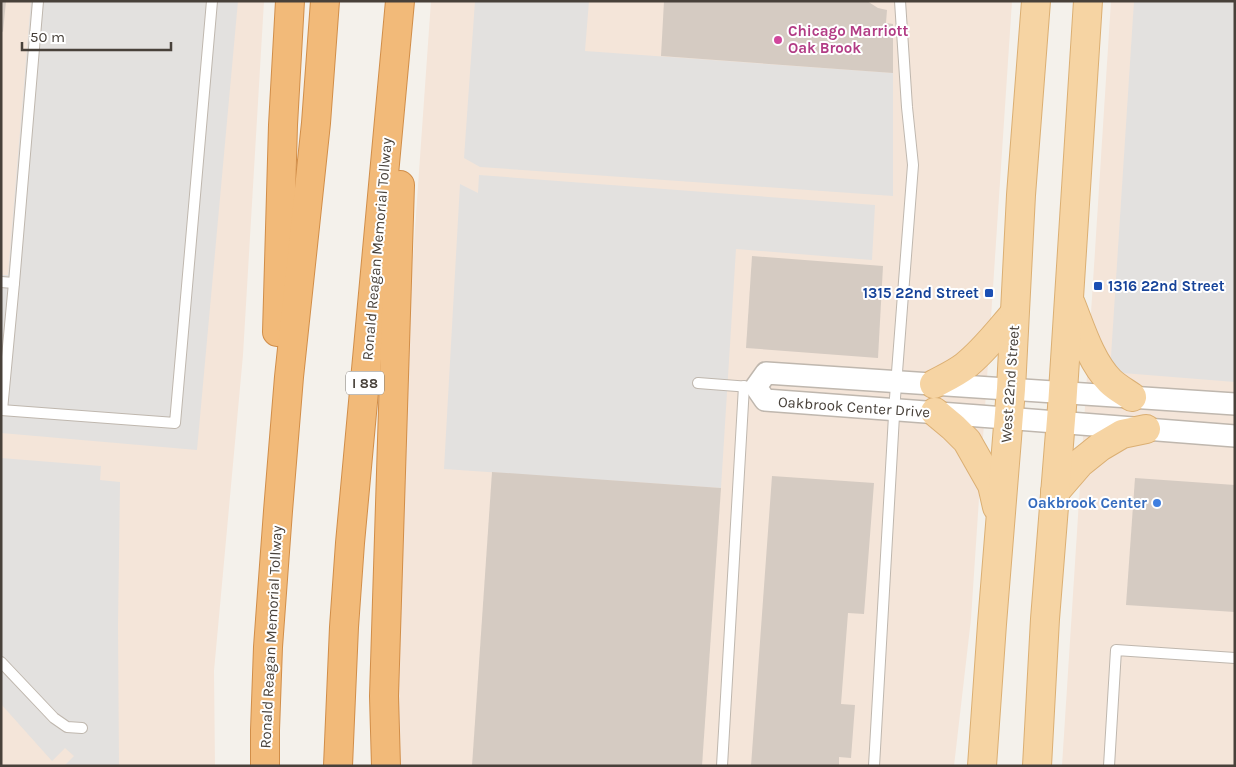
<svg xmlns="http://www.w3.org/2000/svg" width="1236" height="767" viewBox="0 0 1236 767" font-family="Karla,sans-serif">
	<style>
		.commercial { fill: #f4e5d9 }
		.parking { fill: #e3e1df }
		.building { fill: #d5cbc2 }
		.lines { fill: none; stroke-linecap: round; stroke-linejoin: round }
		.lane-casing { stroke: #bfb7ae; stroke-width: 12 }
		.street-casing { stroke: #bfb7ae; stroke-width: 24 }
		.primary-casing { stroke: #dbaf73; stroke-width: 30 }
		.highway-casing { stroke: #d18e49; stroke-width: 30 }
		.lane { stroke: #fff; stroke-width: 10 }
		.street { stroke: #fff; stroke-width: 21 }
		.primary { stroke: #f6d4a3; stroke-width: 28 }
		.highway { stroke: #f2ba79; stroke-width: 28 }
		.hotel-dot { fill: #d1479c; stroke: #fff; stroke-width: 2 }
		.transit-dot { fill: #1a4fb4; stroke: #fff; stroke-width: 2 }
		.shop-dot { fill: #3f7fe0; stroke: #fff; stroke-width: 2 }
		.labels { text-anchor: middle; dominant-baseline: central; stroke-width: 4; stroke-linejoin: round; paint-order: stroke }
		.shield { fill: #fff; stroke: #7f7a75; stroke-width: 1 }
		.shield-label { font-size: 14px; font-weight: bold; fill: #48413a }
		.hotel-label { font-size: 15px; font-weight: bold; fill: #b23c85; stroke: #fff; text-anchor: start }
		.street-label { font-size: 15px; fill: #48413a; stroke: #fff }
		.transit-label { font-size: 15px; font-weight: bold; fill: #164399; stroke: #fff; text-anchor: start }
		.shop-label { font-size: 15px; font-weight: bold; fill: #366cbe; stroke: #fff; text-anchor: end }
	</style>
	<rect width="100%" height="100%" fill="#f4f1eb"/>
	<g class="commercial">
		<path d="M1,1H264L243,355L214,671L215,766H1Z"/>
		<path d="M431,1H1012L971,619L954,766H390L392,556Z"/>
		<path d="M1111,1H1235V766H1062Z"/>
	</g>
	<g class="parking">
		<path d="M31,1H238L197,450L1,433V275H8Z"/>
		<path d="M475,1H589L585,51L893,73V196L480,167L464,158Z"/>
		<path d="M1134,1H1235V382L1110,372Z"/>
		<path d="M479,175L875,205L872,260L736,249L721,488L444,469L460,184L478,193Z"/>
		<path d="M1,458L101,466L100,480L120,482L118,626L119,766H64L74,756L65,748L52,761L1,704Z"/>
	</g>
	<g class="building">
		<path d="M1,1H6L3,32L1,31Z"/>
		<path d="M664,1H867L878,8L887,10L886,23L893,24V73L661,56Z"/>
		<path d="M752,256L883,266L878,358L746,348Z"/>
		<path d="M492,472L721,488L702,766H472Z"/>
		<path d="M772,476L874,483L864,614L848,613L841,704L855,705L851,758L839,757V766H751Z"/>
		<path d="M1135,478L1235,485V612L1126,605Z"/>
	</g>
	<g class="lines">
		<g class="lane-casing">
			<g id="lane">
				<path d="M1,282L14,283"/>
				<path d="M698,383L750,387"/>
				<path d="M1,410L175,423L212,1"/>
				<path d="M2,410L14,283L38,1"/>
				<path d="M1,662L54,718L67,727L82,728"/>
				<path d="M722,766L744,386"/>
				<path d="M874,766L895,398L913,165L907,107L900,1"/>
				<path d="M1109,766L1116,650L1235,658"/>
			</g>
		</g>
		<g class="street-casing">
			<path id="street" d="M1235,404L766,373L756,387L765,400L979,416L1235,436"/>
		</g>
		<g class="primary-casing">
			<g id="primary">
				<path d="M1071,304C1081,329 1091,362 1110,381C1116,387 1125,392 1132,397"/>
				<path d="M934,384C945,378 956,373 965,366C984,351 999,331 1014,314"/>
				<path d="M935,412L953,427L967,441L992,485L997,507"/>
				<path d="M1055,492L1080,463L1100,447L1122,434L1146,429"/>
				<path d="M982,766L992,624L1011,389L1021,195L1036,1"/>
				<path d="M1037,766L1045,619L1062,407L1088,1"/>
			</g>
		</g>
		<g class="highway-casing">
			<g id="highway">
				<path d="M277,332L283,125L290,1"/>
				<path d="M265,766V730L268,647L278,511L289,377L316,123L325,1"/>
				<path d="M338,766L344,627L350,543L400,1"/>
				<path d="M386,766L384,696L400,185"/>
			</g>
		</g>
		<use href="#lane" class="lane"/>
		<use href="#street" class="street"/>
		<use href="#primary" class="primary"/>
		<use href="#highway" class="highway"/>
	</g>
	<circle class="hotel-dot" cx="778" cy="40" r="5"/>
	<g class="transit-dot">
		<rect x="1093" y="281" width="10" height="10" rx="2.5"/>
		<rect x="984" y="288" width="10" height="10" rx="2.5"/>
	</g>
	<circle class="shop-dot" cx="1157" cy="503" r="5"/>
	<g class="labels">
		<rect class="shield" x="346" y="371.5" width="38" height="23" rx="4"/>
		<g class="shield-label">
			<text x="365" y="383">I 88</text>
		</g>
		<g class="hotel-label">
			<text x="788" y="31">Chicago Marriott<tspan x="788" dy="17">Oak Brook</tspan></text>
		</g>
		<g class="street-label">
			<text transform="translate(377 249) rotate(-85)">Ronald Reagan Memorial Tollway</text>
			<text transform="translate(1010 384) rotate(-86)">West 22nd Street</text>
			<text transform="translate(854 407) rotate(4)">Oakbrook Center Drive</text>
			<text transform="translate(271 637) rotate(-87)">Ronald Reagan Memorial Tollway</text>
		</g>
		<g class="transit-label">
			<text x="1108" y="286">1316 22nd Street</text>
			<text x="979" y="293" text-anchor="end">1315 22nd Street</text>
		</g>
		<g class="shop-label">
			<text x="1147" y="503">Oakbrook Center</text>
		</g>
	</g>
	<rect width="1236" height="767" fill="none" stroke="#48413a" stroke-width="5"/>
	<path d="M22 42v8h149v-8" fill="none" stroke="#48413a" stroke-width="2.5"/>
	<text x="30" y="42" font-size="15" fill="#48413a" stroke="#ffffff" stroke-width="4" paint-order="stroke">50 m</text>
</svg>
